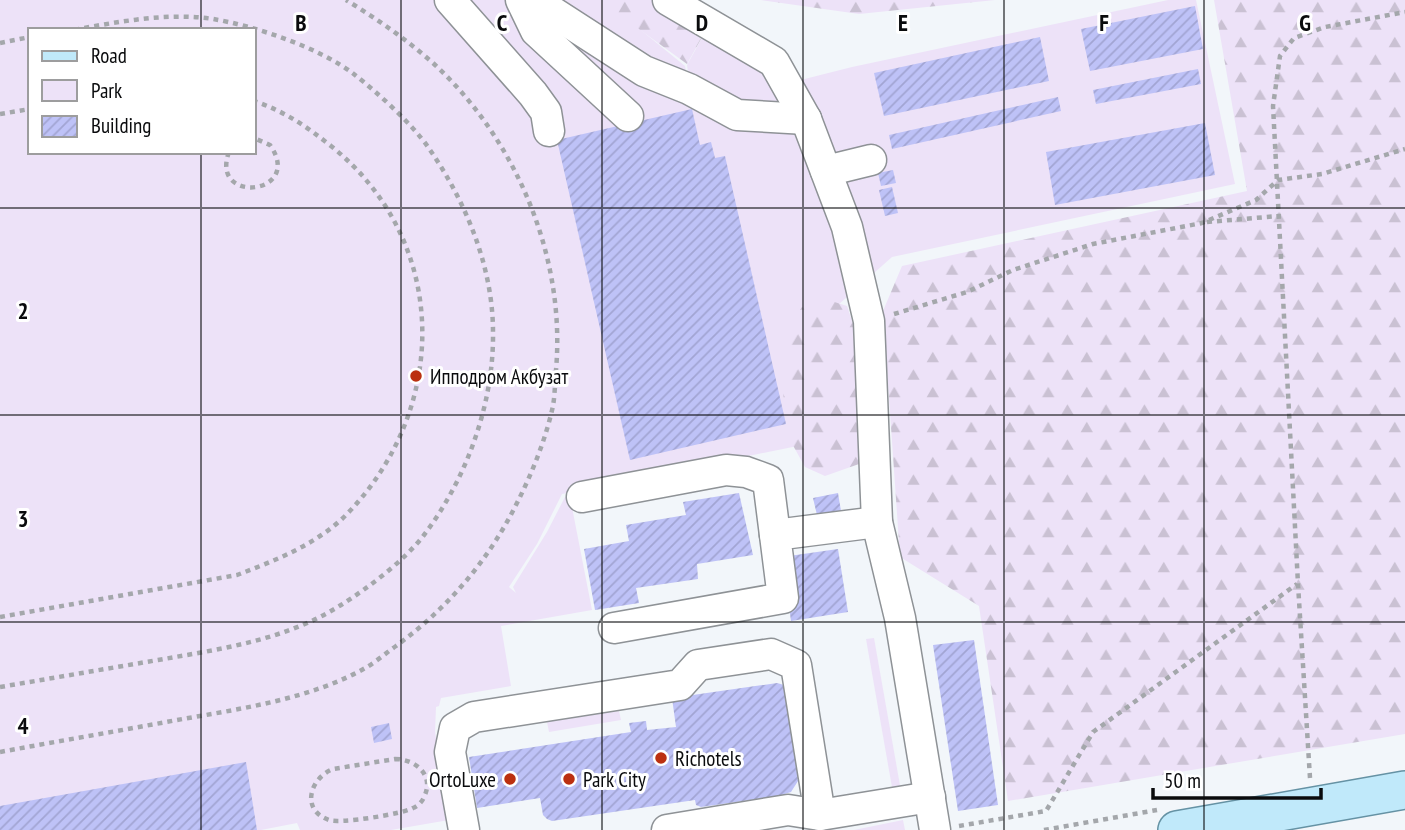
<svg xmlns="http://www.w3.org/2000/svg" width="1405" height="830" viewBox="0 0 1405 830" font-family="'PT Sans Narrow',sans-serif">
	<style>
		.green { fill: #ede2f8; fill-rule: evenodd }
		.forest { fill: url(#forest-firs) }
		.building { fill: url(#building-hatch) }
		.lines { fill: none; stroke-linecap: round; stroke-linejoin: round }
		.minor-casing { stroke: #8e9296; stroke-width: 33 }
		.major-casing { stroke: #6592a4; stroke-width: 40 }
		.path { stroke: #a4a7ab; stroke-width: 4.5; stroke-dasharray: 5 5; stroke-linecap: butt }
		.minor { stroke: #fff; stroke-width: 30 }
		.major { stroke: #c0e9fa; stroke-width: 37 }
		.grid { fill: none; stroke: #0a0b0d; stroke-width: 2; stroke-opacity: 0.55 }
		.poi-dot { fill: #bb3010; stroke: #fff; stroke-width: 2.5 }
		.labels { text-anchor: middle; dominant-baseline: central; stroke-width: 6; stroke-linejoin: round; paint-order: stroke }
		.poi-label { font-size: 21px; fill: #0a0b0d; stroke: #fff; text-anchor: start }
		.grid-label { font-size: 23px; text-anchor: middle; font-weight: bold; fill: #0a0b0d; stroke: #fff; stroke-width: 6; stroke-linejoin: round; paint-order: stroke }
	</style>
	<defs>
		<pattern id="forest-firs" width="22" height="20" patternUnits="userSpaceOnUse" patternTransform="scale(1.75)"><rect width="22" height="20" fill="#ede2f8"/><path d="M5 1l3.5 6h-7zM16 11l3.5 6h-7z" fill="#cac1d3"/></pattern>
		<pattern id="building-hatch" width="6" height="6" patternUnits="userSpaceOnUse" patternTransform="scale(1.75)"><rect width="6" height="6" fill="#bec2f7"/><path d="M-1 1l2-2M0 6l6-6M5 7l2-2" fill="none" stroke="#a2a5d3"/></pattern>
	</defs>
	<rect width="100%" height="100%" fill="#f2f6fa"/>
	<g class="green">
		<path d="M0,0H604L685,66L693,108L728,99L689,79L687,65L703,36L776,77L773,87L852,67L1168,0H1196L1235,184L892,257L829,313L837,438L562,494L537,544L509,587L516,593L513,587L547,532L565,497H570L592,610L501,626L511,686L441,698L439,706L436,707L435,732L449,820L391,830H300L297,823L261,830H0ZM30,30H254V152H30Z"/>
		<path d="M874,638L901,791L893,793L866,639Z"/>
		<path d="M619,711L621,720L549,732L547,722Z"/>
		<path d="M903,820L905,830H854Z"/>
	</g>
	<g class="forest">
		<path d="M599,0H656L701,39L687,64Z"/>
		<path d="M761,0H995L859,14Z"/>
		<path d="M1214,0H1405V734L1008,801L979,606L900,557L883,311L902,266L1247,191Z"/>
		<path d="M822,298L847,306L854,327L859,464L825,476L805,467L785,431L783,386L789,326L802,307Z"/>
	</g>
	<g class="building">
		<path d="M1195,6L1203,49L1090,71L1081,29Z"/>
		<path d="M1040,37L1049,81L884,116L874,73Z"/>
		<path d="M1198,69L1201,84L1096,104L1093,90Z"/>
		<path d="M1058,97L1061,111L892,149L889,135Z"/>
		<path d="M692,109L700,145L711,142L715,158L725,156L786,424L630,460L557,140Z"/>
		<path d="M1205,123L1215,175L1055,205L1046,152Z"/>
		<path d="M893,170L896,183L881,186L878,173Z"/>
		<path d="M892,187L898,213L885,216L879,190Z"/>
		<path d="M739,493L753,555L697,564L698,579L636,588L639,603L595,610L584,549L629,541L626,525L686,515L683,502Z"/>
		<path d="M838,493L841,511L817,515L813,498Z"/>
		<path d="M838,549L848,612L791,621L782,557Z"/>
		<path d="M974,640L998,805L958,811L933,645Z"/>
		<path d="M777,683L784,685L797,768L798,781L791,792L778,796L701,807L696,805L695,800L552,821L547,819L543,815L540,798L477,808L469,757L631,732L629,723L646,721L647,730L676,727L672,698Z"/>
		<path d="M389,723L392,739L374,743L371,727Z"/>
		<path d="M246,762L257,830H0V806Z"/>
	</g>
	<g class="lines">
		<g class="minor-casing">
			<g id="minor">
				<path d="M450,0L533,94L546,112L549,131"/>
				<path d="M521,0L536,31L628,116"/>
				<path d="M534,0L644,71L689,89L737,115L806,119"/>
				<path d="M668,0L774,62L806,119L847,227L869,321L877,522L900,618L935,830"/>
				<path d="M826,171L871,160"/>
				<path d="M582,497L726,470L746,472L768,480L775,535"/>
				<path d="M614,628L783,598L775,535L877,522"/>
				<path d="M464,830L450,752L455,728L474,717L680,685L698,665L771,654L796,665L820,815"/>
				<path d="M667,830L788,810L820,815L930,797"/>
			</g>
		</g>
		<g class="major-casing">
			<path id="major" d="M1177,830L1405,790"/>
		</g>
		<g class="path">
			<path d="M0,43L30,37"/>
			<path d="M0,114L30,109"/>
			<path d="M229,152C209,205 305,195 270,145L254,138"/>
			<path d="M1207,222L1279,216"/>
			<path d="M894,314L967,292L1013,270L1093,244L1202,223L1256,200L1278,180L1322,174L1405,149"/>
			<path d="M0,617L237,575C274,561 315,545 344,517C450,411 451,242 331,146C306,126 284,111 254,101"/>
			<path d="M0,687C53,678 105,669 158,660C221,649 286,640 341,605C368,588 404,561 424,535C467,478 494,403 493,332C493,266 465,200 428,147C412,124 377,92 355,75C321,48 255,26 213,19C167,12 118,22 73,30"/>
			<path d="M0,752C59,741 118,731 177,720C239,709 312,699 367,667C377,661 386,653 396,646C449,607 489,560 518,501C533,471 546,438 553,406C555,394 555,381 556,370C566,257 516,139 433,63C406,39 377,19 346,0"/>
			<path d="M395,759C415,759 435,775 424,797C422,802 418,806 413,808C403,814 339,824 329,820C300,810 310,778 333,769Z"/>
			<path d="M1310,778L1298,584L1273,106L1280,56L1294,38L1325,27L1405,12"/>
			<path d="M959,826L1046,811L1093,732L1297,584"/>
			<path d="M1044,830L1157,810"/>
		</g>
		<use href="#minor" class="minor"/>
		<use href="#major" class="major"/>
	</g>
	<path class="grid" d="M201,0V30M401,0V830M602,0V830M803,0V830M1004,0V830M1204,0V830M201,152V830M0,208H1405M0,415H1405M0,622H1405"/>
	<g class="poi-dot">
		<circle cx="416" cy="376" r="7"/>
		<circle cx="661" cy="758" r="7"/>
		<circle cx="510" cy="779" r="7"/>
		<circle cx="569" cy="779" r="7"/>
	</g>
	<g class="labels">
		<g class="poi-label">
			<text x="430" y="376">Ипподром Акбузат</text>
			<text x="675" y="758">Richotels</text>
			<text x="496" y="779" text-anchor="end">OrtoLuxe</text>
			<text x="583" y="779">Park City</text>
		</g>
	</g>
	<g class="grid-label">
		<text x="301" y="31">B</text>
		<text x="502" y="31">C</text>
		<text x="702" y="31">D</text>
		<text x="903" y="31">E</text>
		<text x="1104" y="31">F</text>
		<text x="1305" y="31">G</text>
		<text x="23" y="319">2</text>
		<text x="23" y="527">3</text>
		<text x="23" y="734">4</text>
	</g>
	<rect x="28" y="28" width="228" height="126" fill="#ffffff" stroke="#9d9d9e" stroke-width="2"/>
	<rect x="42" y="51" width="35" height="10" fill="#c0e9fa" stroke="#9d9d9e" stroke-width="2"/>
	<text x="91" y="63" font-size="21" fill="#0a0b0d">Road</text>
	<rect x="42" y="80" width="35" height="21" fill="#ede2f8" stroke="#9d9d9e" stroke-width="2"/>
	<text x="91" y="98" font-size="21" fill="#0a0b0d">Park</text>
	<rect x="42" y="116" width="35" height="21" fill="url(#building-hatch)" stroke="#9d9d9e" stroke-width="2"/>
	<text x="91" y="133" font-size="21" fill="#0a0b0d">Building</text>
	<path d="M1153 788v10h168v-10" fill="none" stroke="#0a0b0d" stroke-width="3.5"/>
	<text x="1164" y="788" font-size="21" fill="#0a0b0d" stroke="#ffffff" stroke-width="5" paint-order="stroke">50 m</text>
</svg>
